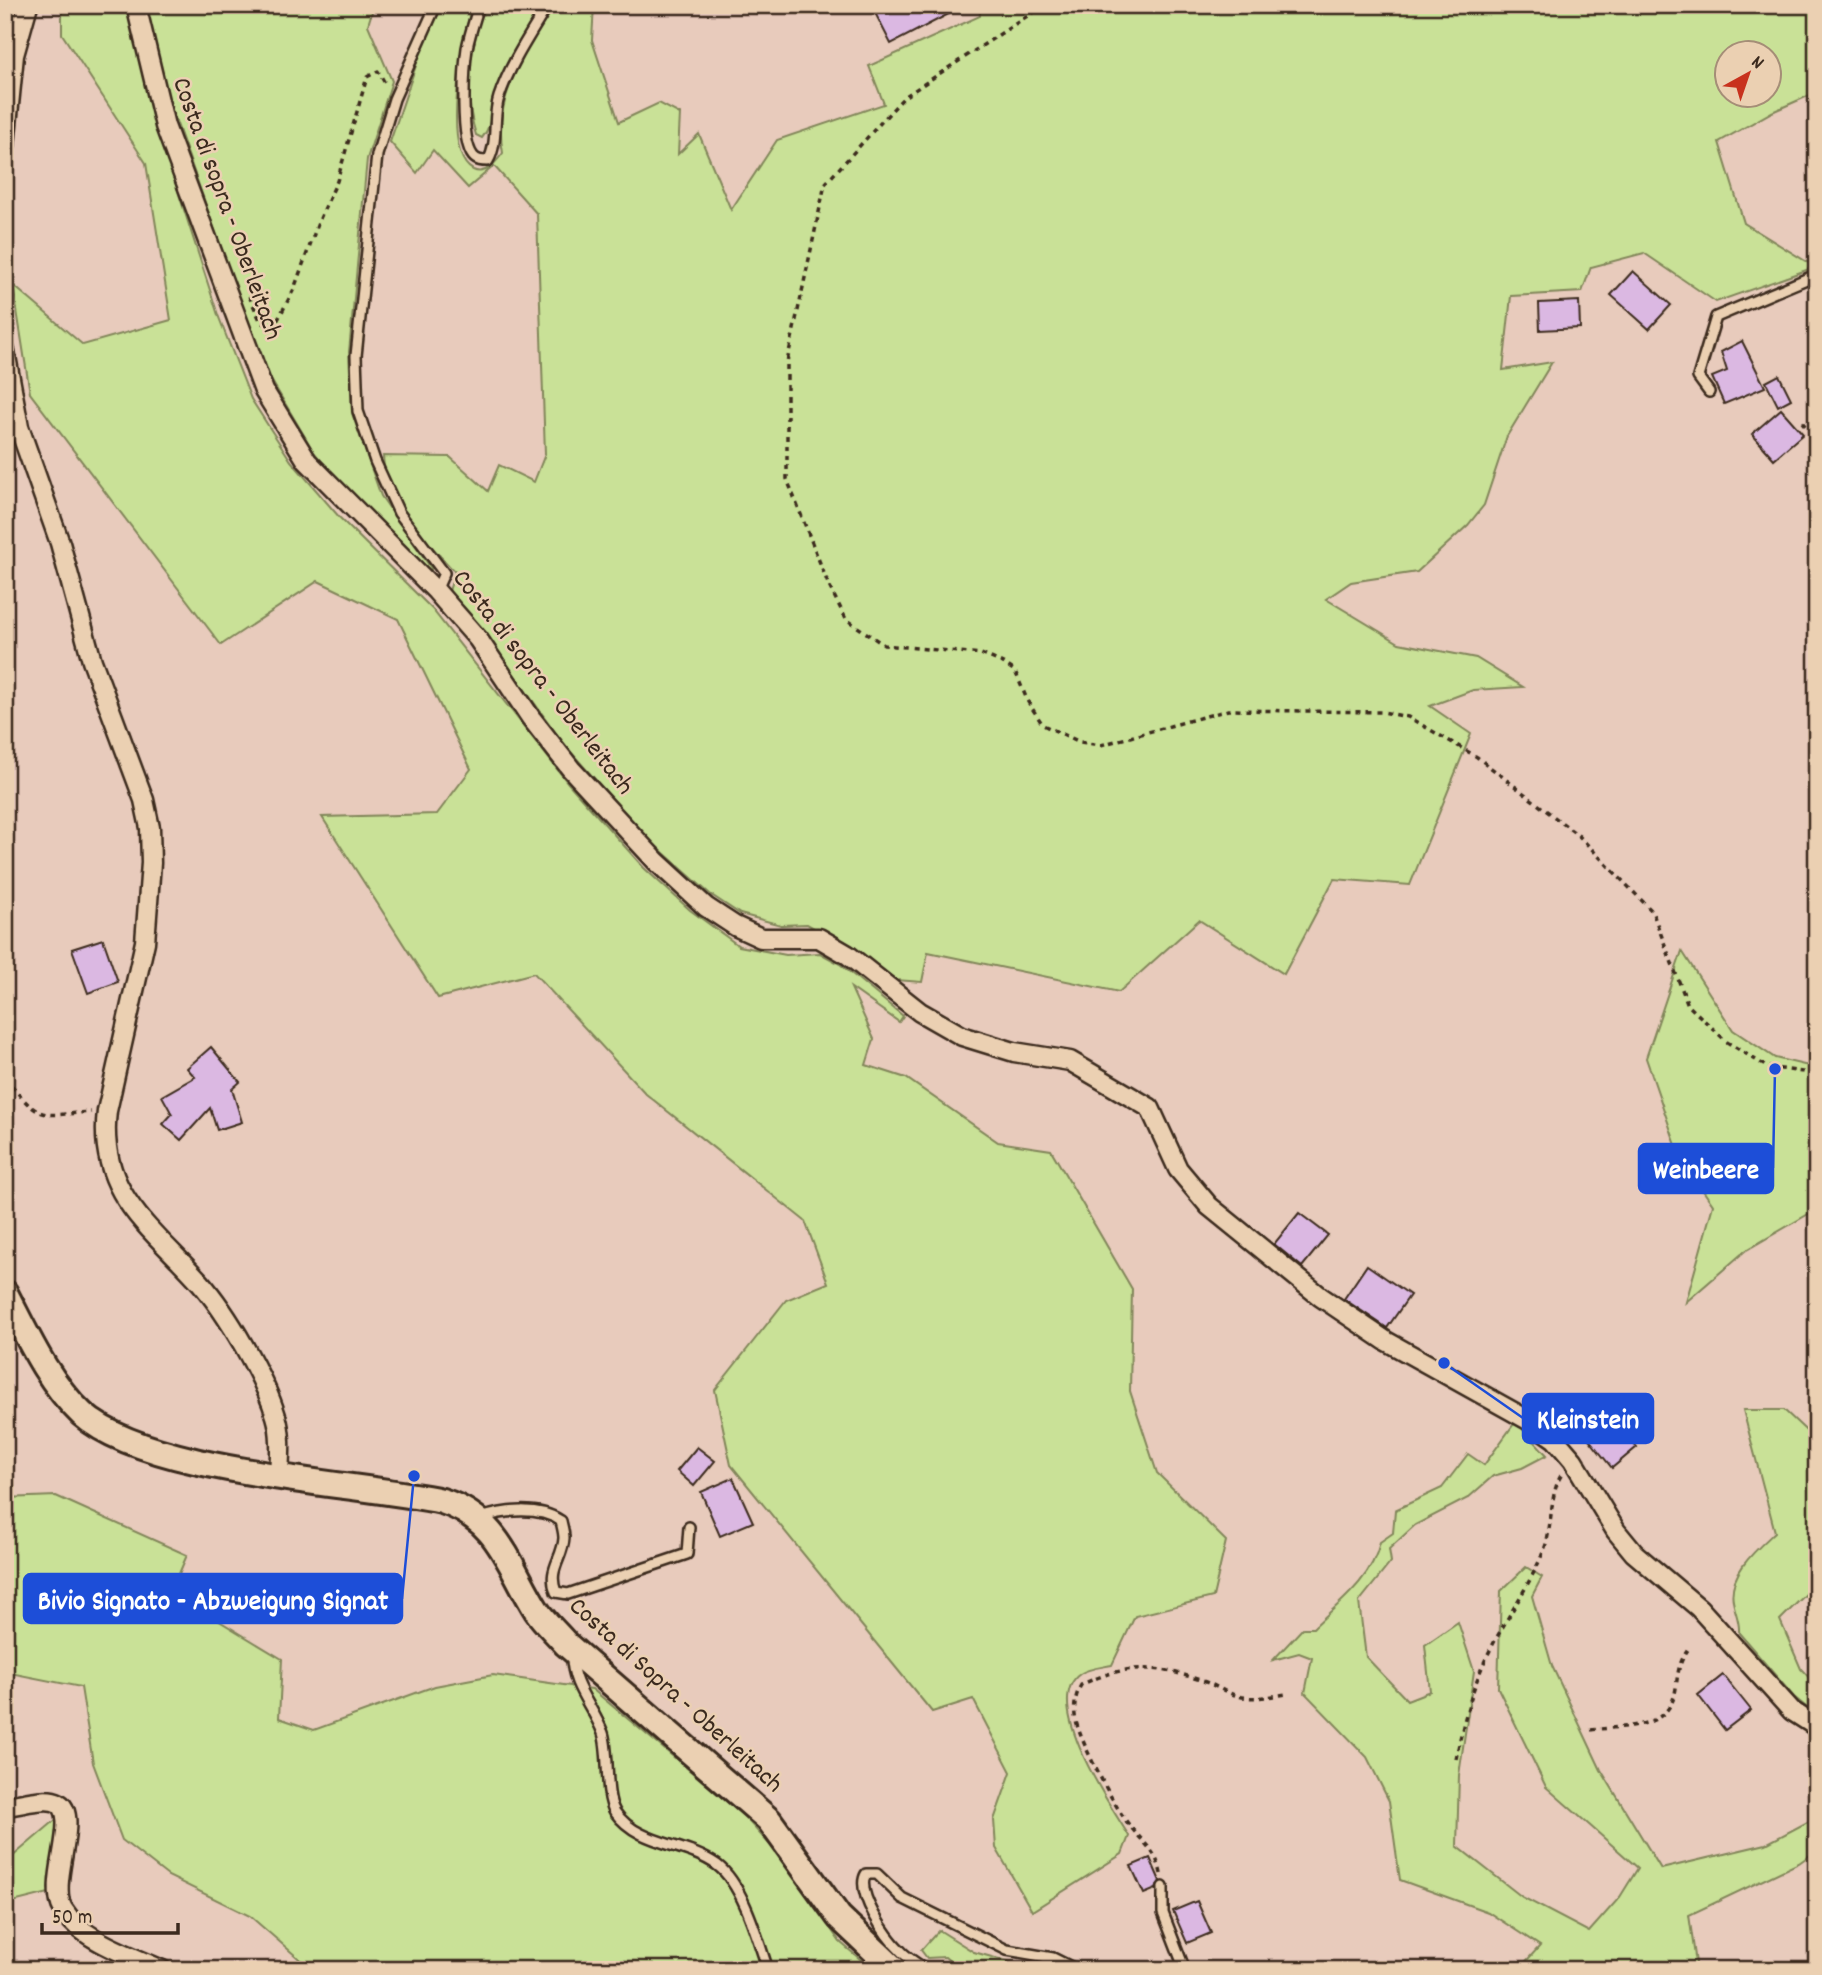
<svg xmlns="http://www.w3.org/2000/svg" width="1822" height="1975" viewBox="0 0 1822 1975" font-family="Dekko,sans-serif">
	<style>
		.green { fill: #c9e197; stroke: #82865a; stroke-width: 2; fill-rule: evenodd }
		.building { fill: #dbb8e2; stroke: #3b2a1e; stroke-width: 2 }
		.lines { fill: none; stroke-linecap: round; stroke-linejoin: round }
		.service-casing { stroke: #3b2a1e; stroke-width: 14 }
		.minor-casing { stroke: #3b2a1e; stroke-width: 23 }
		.secondary-casing { stroke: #3b2a1e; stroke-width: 30 }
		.path { stroke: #3b2a1e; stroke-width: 3.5; stroke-dasharray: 5 5; stroke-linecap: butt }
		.service { stroke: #ebd0b2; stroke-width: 9 }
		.minor { stroke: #ebd0b2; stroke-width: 18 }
		.secondary { stroke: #ebd0b2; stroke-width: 24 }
		.labels { text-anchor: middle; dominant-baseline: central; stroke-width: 5; stroke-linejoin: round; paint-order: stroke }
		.street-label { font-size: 26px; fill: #3b2a1e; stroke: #ebd0b2 }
		.leader { fill: none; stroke: #1d4ed8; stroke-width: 2.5 }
		.callout-dot { fill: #1d4ed8; stroke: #ebd0b2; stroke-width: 2.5 }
		.callout { fill: #1d4ed8; stroke: #1d4ed8; stroke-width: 2.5 }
		.callout-label { font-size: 28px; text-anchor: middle; font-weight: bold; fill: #fff }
	</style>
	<rect width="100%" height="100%" fill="#e8cbbc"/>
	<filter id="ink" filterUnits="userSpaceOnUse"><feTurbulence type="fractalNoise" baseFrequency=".0143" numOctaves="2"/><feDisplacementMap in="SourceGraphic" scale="14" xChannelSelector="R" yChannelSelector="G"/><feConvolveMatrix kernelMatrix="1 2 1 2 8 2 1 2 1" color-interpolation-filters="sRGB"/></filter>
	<g filter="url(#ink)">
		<g class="green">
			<path d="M62,5H130L157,126L218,315L251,399L291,461L340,518L432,609L568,783L644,868L690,910L739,946L786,955L820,953L840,964L903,1016L899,1022L851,988L874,1039L866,1065L906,1078L998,1142L1051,1150L1132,1289L1130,1391L1157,1473L1226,1541L1213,1597L1135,1616L1112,1665C1103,1667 1088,1668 1080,1674C1040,1702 1111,1807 1129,1836L1122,1854L1032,1911L996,1848L994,1820L1011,1772L973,1699L932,1712L731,1465L715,1390L786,1300L828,1283L805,1221L646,1094L534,973L438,998L322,817L437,814L471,769L398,619L318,581L221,645L30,393L13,285L83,345L171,320L146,163L62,34Z"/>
			<path d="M142,5H374L368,25L392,81L367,159L349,352L352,413L381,496L431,568V575L339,483L314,452L264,368L156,65Z"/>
			<path d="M443,5H472C464,34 440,153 473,170C486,176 496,162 503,153C492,97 526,51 554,5H594L592,40L619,122L659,103L680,114L678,154L699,134L731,210L777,140L884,104L869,66L980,16L979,5H1817V92L1772,112L1719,142L1744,223L1815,267L1716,302L1644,253L1591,267L1582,292L1511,296L1503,370L1552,362L1507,436L1484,505L1468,525L1417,572L1351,582L1326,599L1399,643L1476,658L1523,687L1473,690L1430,706L1471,734L1410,885L1334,879L1284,974L1199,920L1119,992L928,952L922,982L896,980L855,950L807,924L781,925L740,914L710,894L647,838L563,743L472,616L449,591L455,572C426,540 385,502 383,456L450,457L488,491L499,465L534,482L545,454L537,214L494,166L468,188L433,150L417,173L390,142L423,45ZM1728,52H1770V94H1728Z"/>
			<path d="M483,5H541C524,35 507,64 495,96C490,111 493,125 482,138L476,135C462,91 472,48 483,5Z"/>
			<path d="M1682,951L1733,1030L1775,1058L1817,1068V1209L1745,1251L1686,1302L1713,1205L1680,1157L1646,1058Z"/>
			<path d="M1743,1410H1784L1817,1441V1583L1780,1620L1801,1669L1817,1686V1716L1794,1697L1739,1633C1740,1621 1735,1613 1733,1601C1728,1573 1757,1549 1775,1532Z"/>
			<path d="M1516,1421L1547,1455L1522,1468L1493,1476L1468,1498L1415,1525L1389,1549L1391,1562L1359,1602L1366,1657L1407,1700L1430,1691L1425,1645L1458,1622L1474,1671L1459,1775L1457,1846L1522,1897L1589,1932L1620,1897L1638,1868L1546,1787L1498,1688L1501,1591L1526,1567L1542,1577L1532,1596L1552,1666L1601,1770L1661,1869L1766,1844L1817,1817V1850L1799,1863L1689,1915L1697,1970H1518L1540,1946L1488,1912L1400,1880L1389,1801L1367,1757L1305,1693L1312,1658L1299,1653L1273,1660L1303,1628H1313C1340,1602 1372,1579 1380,1542L1393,1533L1395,1510L1442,1488L1468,1454L1484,1465Z"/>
			<path d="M56,1496L187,1555L166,1604L206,1613L282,1659L279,1718L314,1730L435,1686L493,1675L592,1689L742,1814L780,1856L840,1942L873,1970H312L250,1916L168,1876L122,1840L93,1763L81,1687L5,1672V1498Z"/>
			<path d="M65,1812L49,1893L5,1904V1863Z"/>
			<path d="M939,1930L974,1952L1038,1970H960L945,1957L927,1958L921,1950Z"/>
		</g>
		<g class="building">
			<path d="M871,5H966L891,44Z"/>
			<path d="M1633,271L1671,305L1649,329L1611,295Z"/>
			<path d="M1579,301L1580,328L1540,330L1539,303Z"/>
			<path d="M1742,341L1765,387L1724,404L1712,377L1727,371L1721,352Z"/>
			<path d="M1779,375L1791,399L1778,406L1766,382Z"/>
			<path d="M1781,409L1803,434L1774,459L1752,434Z"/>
			<path d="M103,939L118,982L88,993L72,949Z"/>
			<path d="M211,1047L240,1082L232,1089L242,1122L217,1130L210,1108L181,1140L163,1124L172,1114L162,1096L195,1077L187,1068Z"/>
			<path d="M1299,1213L1328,1235L1302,1267L1274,1244Z"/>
			<path d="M1367,1265L1410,1295L1387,1328L1344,1299Z"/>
			<path d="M1614,1418L1637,1447L1612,1468L1589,1439Z"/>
			<path d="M697,1447L715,1461L694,1486L677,1471Z"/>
			<path d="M733,1478L753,1522L720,1536L701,1492Z"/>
			<path d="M1723,1675L1751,1710L1725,1730L1698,1695Z"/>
			<path d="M1150,1858L1160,1881L1156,1889L1144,1894L1131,1866Z"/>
			<path d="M1197,1901L1211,1933L1187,1943L1173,1911Z"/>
		</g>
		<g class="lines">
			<g class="service-casing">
				<g id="service">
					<path d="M436,5L394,99L377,155L356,356L358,411L375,461L399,513L444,573L436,591"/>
					<path d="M479,5C475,19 470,33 467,48C464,69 460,140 473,156C477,161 482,161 488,161C499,142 492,118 499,97C510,64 530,35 548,5"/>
					<path d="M1817,349V359"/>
					<path d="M1709,392L1698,377L1716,317L1811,277L1817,279"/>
					<path d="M481,1518C504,1510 539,1506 561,1521C562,1526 564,1532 564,1538C563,1559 547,1569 556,1592L568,1594L687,1554L689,1527"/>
					<path d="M572,1655C571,1686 593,1706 603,1733C610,1754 604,1795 615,1812C639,1846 685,1842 717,1865C743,1884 758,1940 768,1970"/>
					<path d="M1163,1887V1913L1185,1970"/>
					<path d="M926,1970C917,1963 907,1958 900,1950C886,1937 855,1892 866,1874H877L902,1898L1007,1950L1053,1958L1077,1970"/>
				</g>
			</g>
			<g class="minor-casing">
				<g id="minor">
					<path d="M136,5L165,126L264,391L307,461L436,591L478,639L531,718L571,769L656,861L706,907L735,926L761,938H819L848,955L920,1012L962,1036L1014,1052L1070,1061L1150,1108L1178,1169L1209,1206L1321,1297L1386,1341L1528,1420L1555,1439L1573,1460L1616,1531L1634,1553L1699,1608L1792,1711L1817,1727"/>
					<path d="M5,145L14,55L28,5"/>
					<path d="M5,351L19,427L60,543L92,661L144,800L150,828L151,863L145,942L107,1111C97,1194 152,1228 200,1282C227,1313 264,1376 276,1416C282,1435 280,1455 279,1474"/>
					<path d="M5,1806C19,1805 40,1798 53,1801C86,1808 46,1881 63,1909C82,1941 130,1955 162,1970"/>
				</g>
			</g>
			<g class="secondary-casing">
				<path id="secondary" d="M5,1293C27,1335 47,1381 82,1414C148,1473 351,1482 442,1501C499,1519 508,1565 537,1611C545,1623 557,1633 566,1644L769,1820L839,1917L895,1970"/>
			</g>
			<g class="path">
				<path d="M1044,5L904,97L825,184L787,362V479L829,586L846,619L884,645L981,654L1003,663L1015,671L1028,702L1043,725L1080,742L1101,745L1228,710L1383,712L1408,717L1477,757L1579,836L1652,911L1688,1005L1727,1042L1767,1067L1817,1074"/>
				<path d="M249,296L261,322L274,327L294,289L318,223L337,181L367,77L378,71L386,85"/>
				<path d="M1802,422L1814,436"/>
				<path d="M1815,437L1817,378"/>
				<path d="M5,1078C41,1121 37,1116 91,1112"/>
				<path d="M1591,1730C1627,1725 1670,1731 1676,1688C1678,1671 1679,1661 1690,1647"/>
				<path d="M1456,1759C1462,1727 1470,1695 1483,1665C1500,1626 1528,1590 1544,1550C1553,1527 1549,1490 1563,1473"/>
				<path d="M1161,1874C1157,1851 1143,1843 1130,1826C1115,1808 1081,1743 1076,1721C1073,1708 1075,1696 1081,1685C1126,1663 1157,1665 1203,1681C1215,1685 1226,1693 1238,1696C1254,1700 1271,1696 1287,1694"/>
			</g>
			<use href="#service" class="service"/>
			<use href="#minor" class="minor"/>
			<use href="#secondary" class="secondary"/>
		</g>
	</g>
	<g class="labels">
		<g class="street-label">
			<text transform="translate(226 209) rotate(70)">Costa di sopra - Oberleitach</text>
			<text transform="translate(542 683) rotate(52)">Costa di sopra - Oberleitach</text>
			<text transform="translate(675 1696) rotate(42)">Costa di Sopra - Oberleitach</text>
		</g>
	</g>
	<path class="leader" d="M1775 1069L1773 1168M1444 1363L1523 1418M414 1476L402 1599"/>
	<g class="callout-dot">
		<circle cx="1775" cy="1069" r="7"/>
		<circle cx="1444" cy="1363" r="7"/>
		<circle cx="414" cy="1476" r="7"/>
	</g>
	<g class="callout">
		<rect x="1639" y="1144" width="134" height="49" rx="7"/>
		<rect x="1523" y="1394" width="130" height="49" rx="7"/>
		<rect x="24" y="1574" width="378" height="49" rx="7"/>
	</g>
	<g class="callout-label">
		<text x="1706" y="1178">Weinbeere</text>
		<text x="1588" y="1428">Kleinstein</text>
		<text x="213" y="1609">Bivio Signato - Abzweigung Signat</text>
	</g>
	<rect width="1822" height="1975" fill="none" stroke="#ebd0b2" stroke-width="28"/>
	<rect x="14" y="14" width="1794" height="1947" fill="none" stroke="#3b2a1e" stroke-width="2.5" filter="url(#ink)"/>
	<g transform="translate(1748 74) rotate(40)"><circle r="33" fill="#ebd0b2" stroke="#a58e77" stroke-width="2"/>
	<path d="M0-5L12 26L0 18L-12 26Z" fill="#c8321e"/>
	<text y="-10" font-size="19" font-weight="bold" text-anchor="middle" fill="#3b2a1e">N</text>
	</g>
	<path d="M42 1923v10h136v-10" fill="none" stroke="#3b2a1e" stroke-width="3.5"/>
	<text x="52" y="1923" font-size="21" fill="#3b2a1e" stroke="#ebd0b2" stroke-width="5" paint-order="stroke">50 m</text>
</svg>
